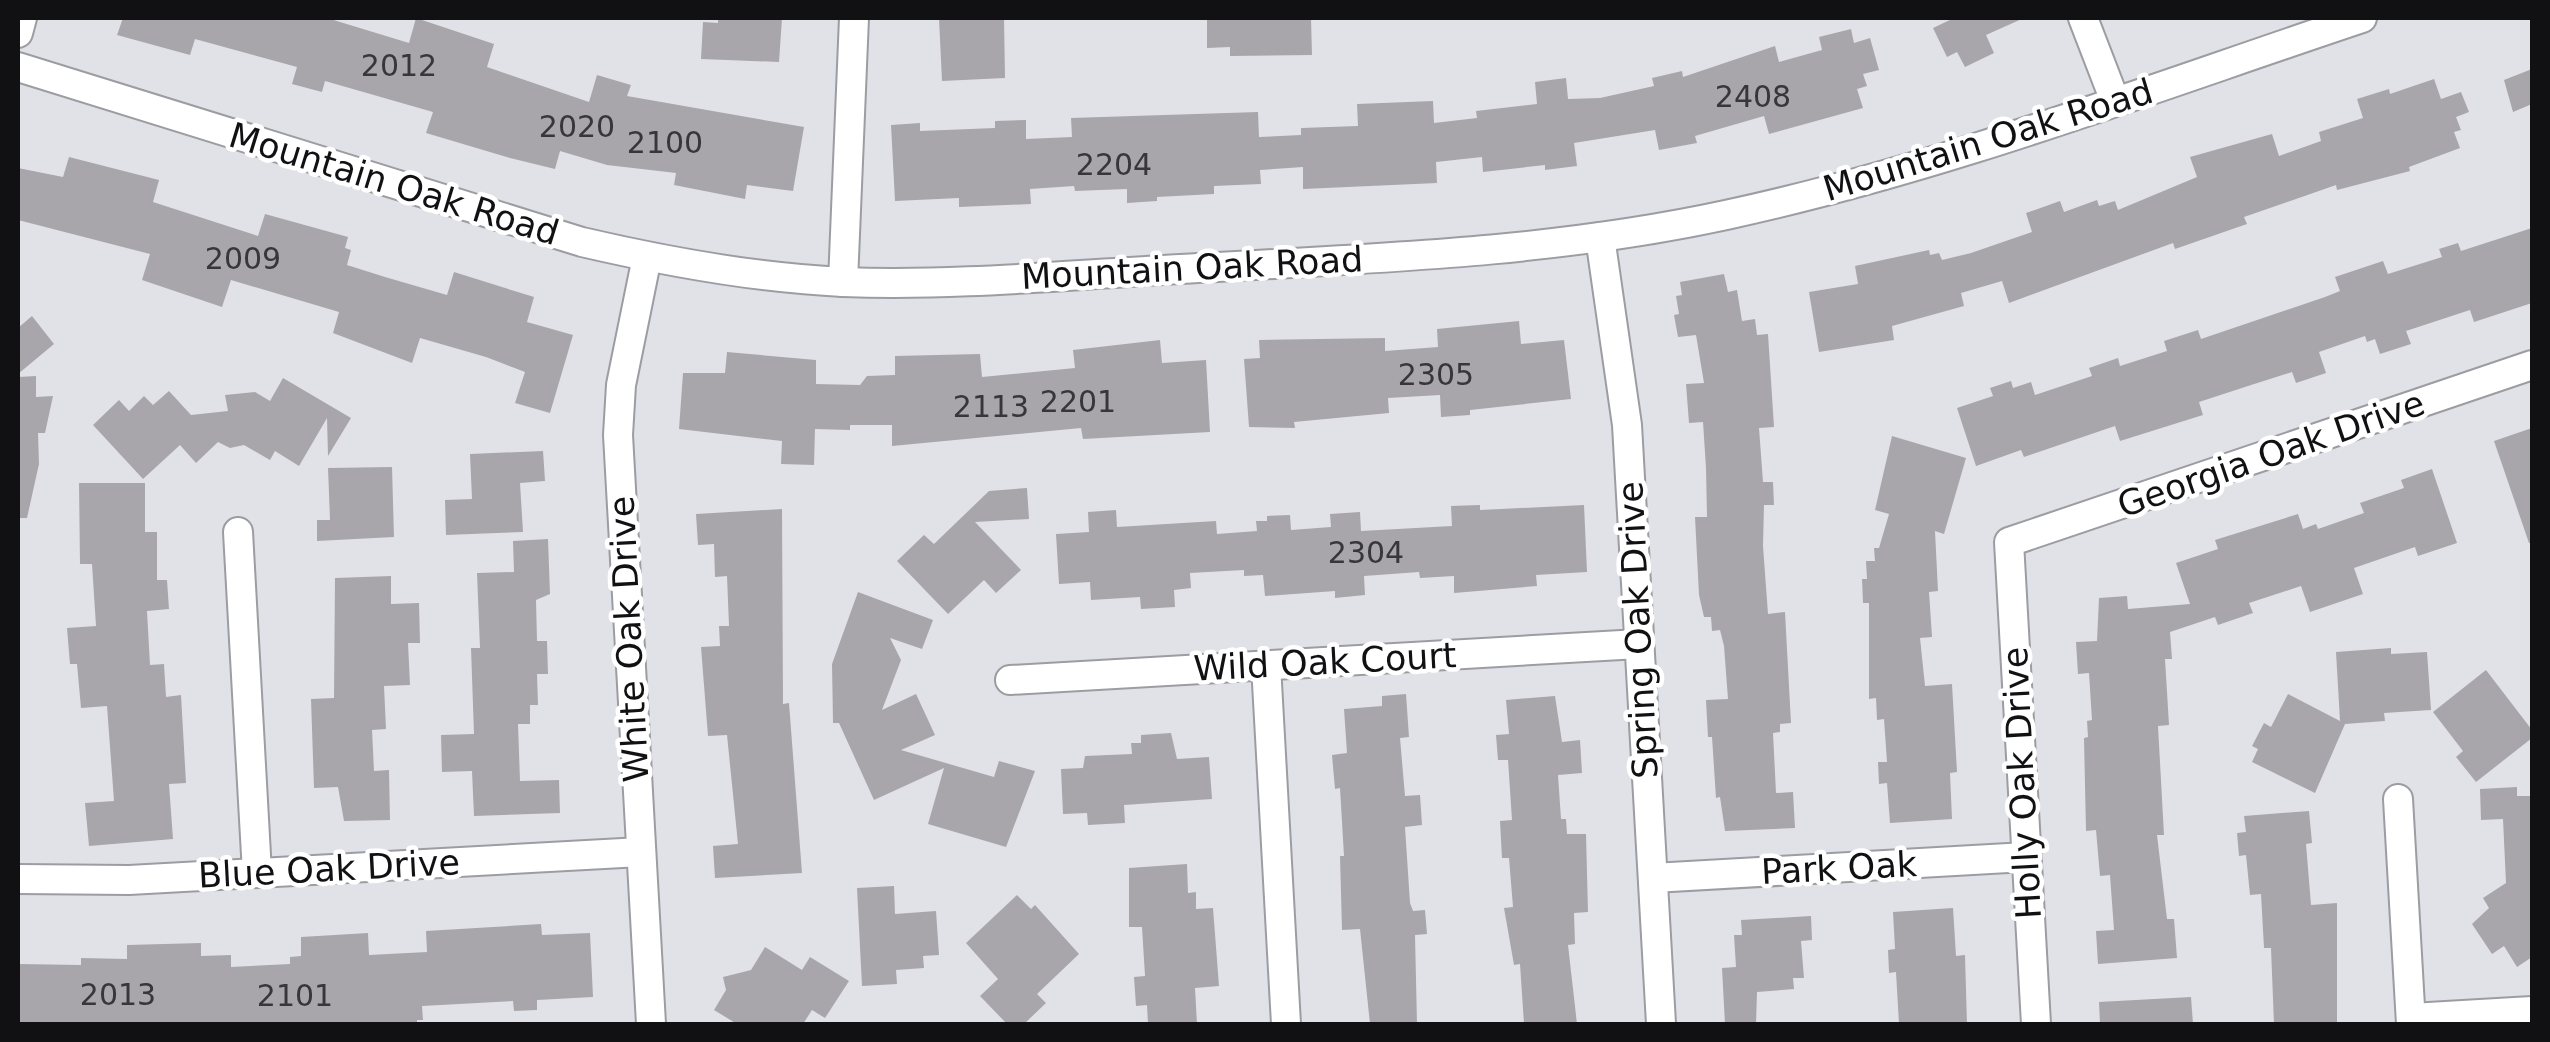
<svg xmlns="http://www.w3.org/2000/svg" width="2550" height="1042" viewBox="0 0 2550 1042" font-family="'DejaVu Sans',sans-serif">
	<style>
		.building { fill: #a8a6ab }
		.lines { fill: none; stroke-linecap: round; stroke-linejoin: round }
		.minor-casing { stroke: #9c9da2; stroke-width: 32 }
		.minor { stroke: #fff; stroke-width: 28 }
		.labels { text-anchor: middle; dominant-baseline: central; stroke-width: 9; stroke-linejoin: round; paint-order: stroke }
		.number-label { font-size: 30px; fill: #373639 }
		.street-label { font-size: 35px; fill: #111113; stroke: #fff }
	</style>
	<rect width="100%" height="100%" fill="#e1e2e7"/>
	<g class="building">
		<path d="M123,18H327L409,43L416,18L494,44L487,67L589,102L597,75L631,85L627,96L804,127L793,191L747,185L745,199L674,185L676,173L607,165L560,151L555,169L510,158L426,133L433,112L325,81L322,92L292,84L297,67L195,39L190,55L117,35Z"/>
		<path d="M718,18H782L779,62L701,59L703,22L718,23Z"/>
		<path d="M939,18H1004L1005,78L942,81Z"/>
		<path d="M1207,18H1311L1312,55L1230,56V47L1207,48Z"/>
		<path d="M1954,18H2024L1986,35L1994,53L1965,67L1957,52L1947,57L1933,28Z"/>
		<path d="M1851,29L1854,43L1870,38L1879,70L1863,74L1867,86L1857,89L1863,108L1769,134L1764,116L1695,136L1697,143L1659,150L1655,130L1574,143L1577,166L1545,170V165L1483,172L1482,157L1436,162L1437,183L1303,189V167L1260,170L1261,184L1214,186V194L1157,197V201L1127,203V189L1075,191L1074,186L1030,189L1031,204L959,207V198L895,201L891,125L920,123V131L995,128V121L1026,120V139L1072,137L1071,118L1258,112L1259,137L1301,135V128L1358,126L1357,104L1433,101L1434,123L1477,118L1476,111L1537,104L1535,82L1566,78L1568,99L1600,98L1654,86L1652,78L1682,71L1683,77L1775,46L1779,62L1822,50L1819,37Z"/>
		<path d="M2532,69V104L2513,112L2504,80Z"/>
		<path d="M2434,79L2441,99L2461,92L2469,112L2456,117L2461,130L2454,132L2460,148L2409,167L2410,171L2337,190L2336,185L2244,217L2247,224L2175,249L2173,243L2009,303L2002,281L1961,293L1964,306L1892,326L1894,340L1819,352L1809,292L1858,284L1855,266L1929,250L1930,255L1939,253L1942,260L1971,253L2032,232L2026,213L2060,201L2064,212L2097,200L2099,206L2115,201L2118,210L2197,177L2190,157L2272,134L2279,156L2321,141L2319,132L2363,118L2357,99L2389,89L2390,94Z"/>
		<path d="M69,157L159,180L153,202L258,236L265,214L348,237L345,248L351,250L347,265L385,277L447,295L454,272L534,297L527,322L573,335L550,413L515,403L525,372L486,357L420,338L412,363L333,333L339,312L231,280L222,307L142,280L150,254L18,220V168L63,177Z"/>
		<path d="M2532,228V303L2474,322L2470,310L2406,331L2411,344L2380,354L2375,339L2367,342L2365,336L2319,352L2326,373L2296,383L2292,372L2248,386L2199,402L2203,415L2120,441L2115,426L2024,457L2021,450L1976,466L1957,408L1993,396L1990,388L2011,381L2013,388L2031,382L2035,395L2092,376L2089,368L2118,358L2120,366L2167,351L2164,341L2198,330L2201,339L2325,297L2340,291L2335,277L2383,261L2388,274L2442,257L2439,249L2458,243L2461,251Z"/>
		<path d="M1724,274L1728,292L1737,290L1742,321L1755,319L1757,335L1768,334L1774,427L1759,428L1763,482H1773L1774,505H1764L1763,546L1768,614L1785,612L1791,723L1780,724V732L1773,733L1776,793L1793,792L1795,828L1725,831L1720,797L1716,798L1712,737H1708L1706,700L1728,699L1724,646L1720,630L1712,631L1711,617H1704L1699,595L1695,517H1707L1706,468L1703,422L1689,423L1686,384L1704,383L1696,335L1678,337L1674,315L1679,314L1676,296L1682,295L1680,282Z"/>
		<path d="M32,316L54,344L18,374V328Z"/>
		<path d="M1519,321L1521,344L1564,340L1571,399L1470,410V415L1441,417L1440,395L1388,398L1389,413L1294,422L1295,428L1249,427L1244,359L1260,358L1259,340L1385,338V351L1438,347L1437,329Z"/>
		<path d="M1160,340L1162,363L1206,360L1210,432L1083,439L1081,428L892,446V425H850V430L815,429L814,465L781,464L782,441L679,429L683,373H725L727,352L816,360V384L860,385L867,376L895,375V356L980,354L982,377L1075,368L1073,350Z"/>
		<path d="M36,376V397L53,396L45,433H38L39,464L27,518H18V377Z"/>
		<path d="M283,378L351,418L328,456L327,418L299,466L275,451L270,460L244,445L230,448L218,442L196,463L180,445L143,479L93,425L119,400L129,411L144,396L153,405L169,391L191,415L228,411L225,395L255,392L270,401Z"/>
		<path d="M2532,428V543H2529L2494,441Z"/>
		<path d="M1892,436L1966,458L1944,534L1935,531L1938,591L1929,592L1932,637L1920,638L1925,686L1952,684L1957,772L1950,773L1952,819L1890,823L1887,783L1879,784L1878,762H1887L1884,719L1877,720L1876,698L1869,699V603H1863L1862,579H1867L1866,561H1875L1874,548H1879L1889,514L1875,510Z"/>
		<path d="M543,451L545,481L520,483L523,532L446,535L445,500L472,499L470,454Z"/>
		<path d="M392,467L394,537L317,541V520H330L328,468Z"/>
		<path d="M2432,469L2457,543L2418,556L2415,547L2354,568L2363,594L2310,612L2301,586L2249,603L2253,613L2218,625L2215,617L2170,632L2172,659H2165L2169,725L2158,726L2164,835H2157L2167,919H2174L2177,958L2098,964L2096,931L2114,930L2110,875L2100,876L2096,830L2086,831L2084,738L2088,737L2087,721L2092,720L2089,673L2078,674L2076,642L2097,641L2099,598L2127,596L2128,609L2190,604L2176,563L2218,549L2215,540L2298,514L2303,529L2316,524L2318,529L2364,513L2360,503L2404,488L2401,480Z"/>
		<path d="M79,483H145V532H157V580H167L169,609L147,611L150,665L164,664L166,697L181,695L186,783L169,784L173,839L89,846L85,803L114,801L107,706L81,708L77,664H70L67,628L96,626L92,564H80Z"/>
		<path d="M1027,488L1029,519L975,522L1021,570L996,593L984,580L948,614L897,561L924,535L934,544L989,491Z"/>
		<path d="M1480,505V510L1584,505L1587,572L1536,575L1537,586L1454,593V576L1420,578L1419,572L1364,576L1365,595L1335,598V591L1265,596L1263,575L1244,576V570L1190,573L1191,588L1174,590L1175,607L1141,609L1140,597L1091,600L1090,582L1059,584L1056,534L1089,532L1088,512L1116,510L1117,527L1216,521L1217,534L1257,531L1256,521H1267V516L1290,515L1291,530L1331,527L1330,514L1360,512L1361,531L1452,526L1451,506Z"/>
		<path d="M782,509L783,704L789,703L802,873L715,878L713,846L738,844L727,735L708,736L701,647L720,646L719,626H729L727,576L715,577L714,544L698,545L696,514Z"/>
		<path d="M548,539L550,594L536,600L537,641H547L548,674H537L538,705H530V724H518L520,781L559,780L560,813L474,816L472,771L442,772L441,735L474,734L471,648H480L477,573L514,572L513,541Z"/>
		<path d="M391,576V604L419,603L420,643H408L410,685L384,686L386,729L372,730L374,771L389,770L390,820L344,821L338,787L314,788L311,699L334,698L335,578Z"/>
		<path d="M858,592L933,620L922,649L890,638L901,660L882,710L916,694L935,735L901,750L994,777L999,761L1035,771L1006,847L928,824L944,768L874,800L839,723H833L832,664Z"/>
		<path d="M2391,648V654L2427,652L2431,710L2384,713L2385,721L2345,724L2315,793L2252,762L2258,749L2252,746L2264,723L2271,727L2288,694L2340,721L2336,652Z"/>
		<path d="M2486,670L2532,730V738L2476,782L2456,757L2463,751L2433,712Z"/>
		<path d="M1406,694L1409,737L1400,738L1405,796L1420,795L1422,825L1405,827L1410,903L1413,911L1425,910L1427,934L1415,935L1417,1024H1370L1360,929L1342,930L1340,856H1344L1340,788L1335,789L1332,755L1347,753L1344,709L1382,706V696Z"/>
		<path d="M1555,696L1562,742L1580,740L1582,773L1558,775L1561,819H1566L1567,834H1586L1588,912L1574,913L1575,944L1568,945L1577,1024H1524L1520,964L1514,965L1504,908L1513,907L1509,858H1502L1500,821L1512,820L1508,760H1498L1496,735L1509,734L1506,700Z"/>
		<path d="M1171,733L1177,759L1209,757L1212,799L1124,805L1125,823L1088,825L1087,813L1063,814L1061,769L1083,768L1085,756L1132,754L1131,743H1141V735Z"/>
		<path d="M2517,787V796H2532V957L2517,967L2504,946L2492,954L2472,924L2489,908L2483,898L2506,883L2503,819L2481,820L2480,789Z"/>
		<path d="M2309,811L2312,843L2306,844L2311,905L2337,903V1024H2274L2271,948H2264L2261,894L2250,895L2246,855L2239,856L2237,833L2246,832L2244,816Z"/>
		<path d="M1187,864L1188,893L1196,892V909L1213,908L1219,986L1195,988L1197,1024H1148L1147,1005L1136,1006L1134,977L1145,976L1142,927H1129V868Z"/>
		<path d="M894,886L895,914L936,911L939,955L923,956L924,968L896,970L897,984L862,986L857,888Z"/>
		<path d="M1017,895L1031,909L1035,905L1079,954L1037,994L1046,1003L1024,1024H1007L980,996L998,979L966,943Z"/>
		<path d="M1953,908L1956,956L1965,955L1967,1024H1899L1896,972L1889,973L1888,950L1895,949L1893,912Z"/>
		<path d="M1811,916L1812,940L1801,941L1804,978H1793L1794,989L1757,992L1756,1024H1725L1722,968L1736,967L1734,935H1742L1741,920Z"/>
		<path d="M541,924L542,935L590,933L593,997L537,1000V1010L514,1011L513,1001L422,1006L423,1020H417V1024H18V964L81,965V958L127,959V945L201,943V956L231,955V967L290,964V957L301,956V937L368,933L369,955L427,952L426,931Z"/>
		<path d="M765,947L802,970L810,957L849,981L825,1018L812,1010L803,1024H737L714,1010L726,990L723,977L751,970Z"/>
		<path d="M2191,997L2193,1024H2100L2099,1002Z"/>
	</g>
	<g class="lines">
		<g class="minor-casing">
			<g id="minor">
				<path d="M2083,18L2115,101"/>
				<path d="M18,33L22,18"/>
				<path d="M18,67L582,242C668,262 755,278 843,282C950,286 1057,276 1163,270C1351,259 1541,255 1726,215C1943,168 2152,88 2362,18"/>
				<path d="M1600,237L1627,425L1661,1024"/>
				<path d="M647,257L621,385L618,435L651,1024"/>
				<path d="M843,282L854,18"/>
				<path d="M238,532L257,873"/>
				<path d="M1266,665L1286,1024"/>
				<path d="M1010,680L1639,644"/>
				<path d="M2398,799L2411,1024"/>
				<path d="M1653,878L2026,857"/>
				<path d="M18,879L129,880L641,852"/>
				<path d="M2411,1018L2532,1011"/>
				<path d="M2036,1024L2009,542L2532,365"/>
			</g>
		</g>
		<use href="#minor" class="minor"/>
	</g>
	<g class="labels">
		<g class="number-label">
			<text x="399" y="65">2012</text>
			<text x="1753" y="96">2408</text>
			<text x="577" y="126">2020</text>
			<text x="665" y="142">2100</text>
			<text x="1114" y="164">2204</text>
			<text x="243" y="258">2009</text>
			<text x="1436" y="374">2305</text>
			<text x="1078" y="401">2201</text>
			<text x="991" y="406">2113</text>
			<text x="1366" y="552">2304</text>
			<text x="118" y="994">2013</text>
			<text x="295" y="995">2101</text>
		</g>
		<g class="street-label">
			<text transform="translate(1988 140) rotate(-17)">Mountain Oak Road</text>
			<text transform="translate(394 184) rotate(17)">Mountain Oak Road</text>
			<text transform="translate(1192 268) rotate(-3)">Mountain Oak Road</text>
			<text transform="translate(2271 454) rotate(-19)">Georgia Oak Drive</text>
			<text transform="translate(1638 630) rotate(-93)">Spring Oak Drive</text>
			<text transform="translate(629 639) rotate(-93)">White Oak Drive</text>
			<text transform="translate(1325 662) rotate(-3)">Wild Oak Court</text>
			<text transform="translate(2022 783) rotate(-93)">Holly Oak Drive</text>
			<text transform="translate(1839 868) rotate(-3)">Park Oak</text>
			<text transform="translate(329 869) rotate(-3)">Blue Oak Drive</text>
		</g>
	</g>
	<rect width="2550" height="1042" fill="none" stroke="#111113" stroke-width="40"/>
</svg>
